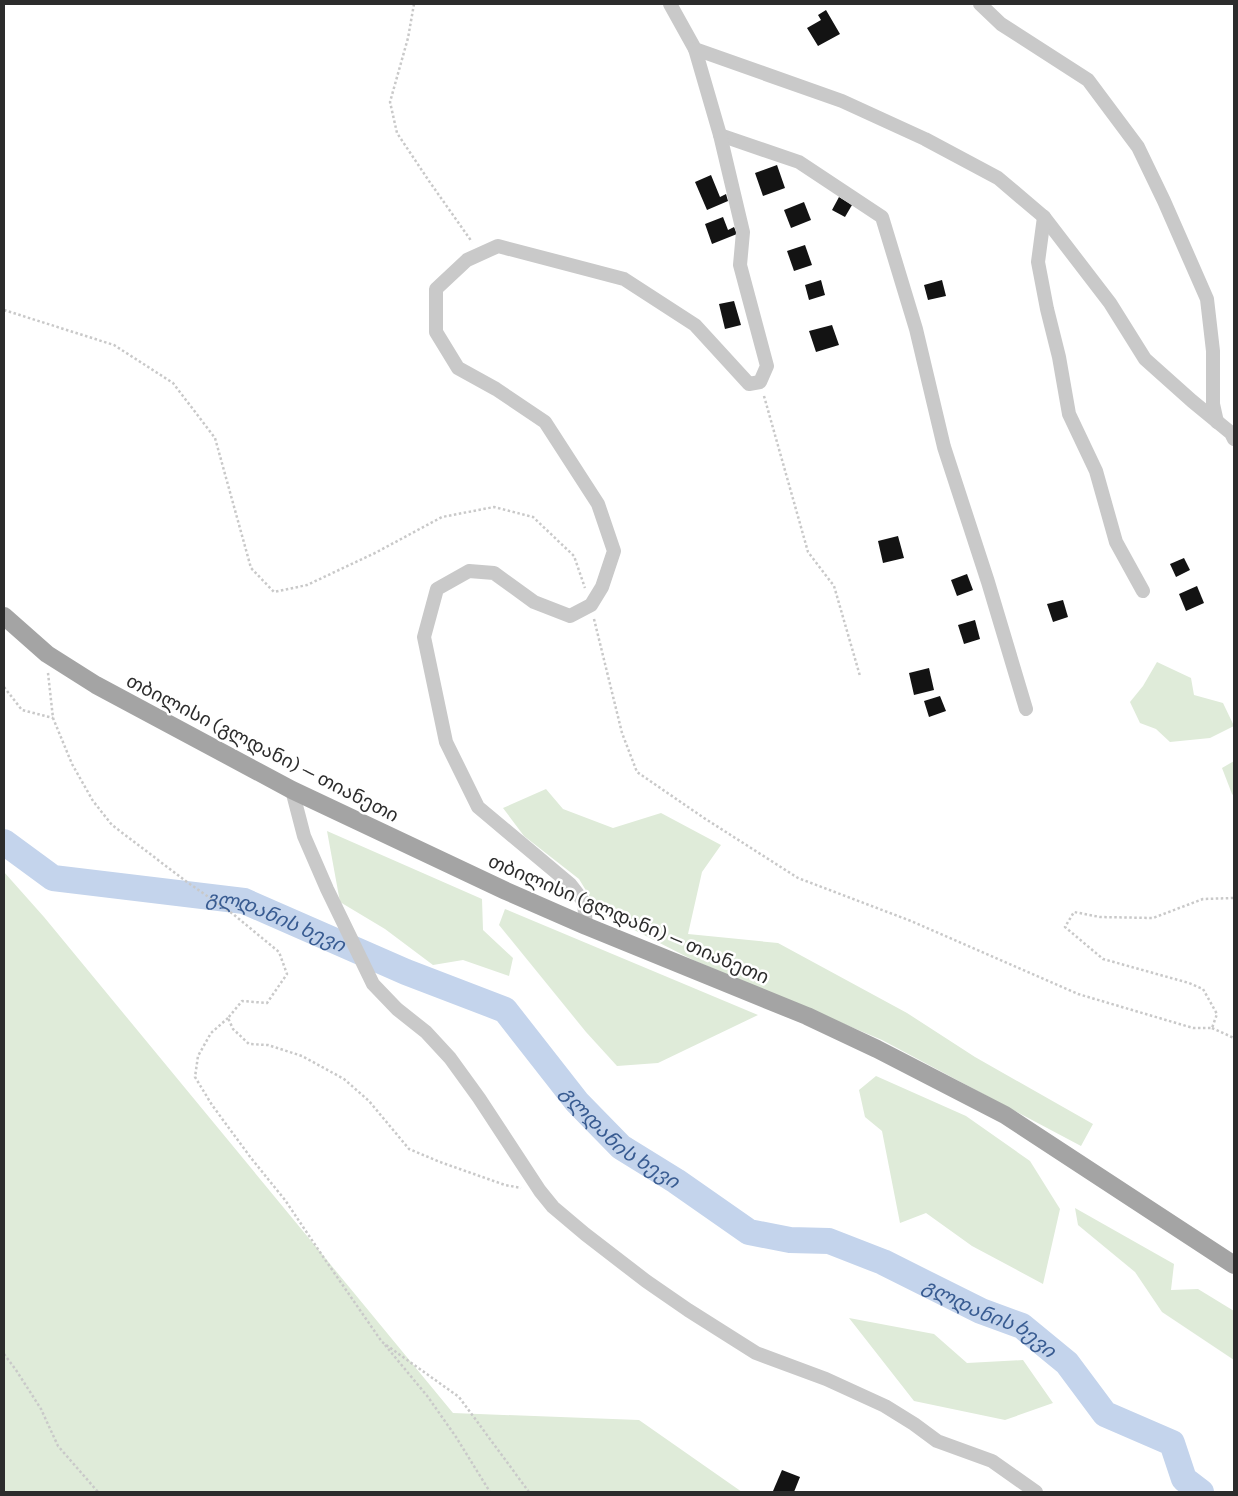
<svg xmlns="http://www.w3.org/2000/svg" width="1238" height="1496" viewBox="0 0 1238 1496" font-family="Commissioner,'Noto Sans Georgian',sans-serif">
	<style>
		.green { fill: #dfebd9 }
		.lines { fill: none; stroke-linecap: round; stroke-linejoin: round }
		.river { stroke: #c4d4ec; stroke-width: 26 }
		.building { fill: #131313 }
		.path { stroke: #c9c9c9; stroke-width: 2.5; stroke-dasharray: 2.5 2.5; stroke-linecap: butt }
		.minor { stroke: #c9c9c9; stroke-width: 14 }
		.major { stroke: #a4a4a4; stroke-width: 18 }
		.labels { text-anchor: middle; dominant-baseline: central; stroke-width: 5; stroke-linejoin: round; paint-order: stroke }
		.street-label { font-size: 19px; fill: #2c2c2c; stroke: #fff }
		.water-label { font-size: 20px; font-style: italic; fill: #385b91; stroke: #fff }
	</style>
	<rect width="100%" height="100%" fill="#fff"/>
	<g class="green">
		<path d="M1157,662L1191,678L1194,695L1223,703L1234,726L1210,738L1170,742L1156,729L1140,723L1130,702L1143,686Z"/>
		<path d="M1234,761V796L1232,794L1222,768Z"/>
		<path d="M546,789L563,809L613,828L661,813L721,845L702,872L688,934L778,943L907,1013L975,1057L1093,1124L1081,1146L882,1040L693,960L599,912L579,879L524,836L503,808Z"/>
		<path d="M327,831L482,899L483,930L513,958L509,976L463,960L433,965L385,929L340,902Z"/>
		<path d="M4,872L44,917L453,1413L639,1420L742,1492H4Z"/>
		<path d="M505,909L758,1015L658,1063L617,1066L586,1032L499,925Z"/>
		<path d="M876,1076L966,1116L1030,1161L1060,1209L1043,1284L972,1246L926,1213L900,1223L882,1131L865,1117L859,1090Z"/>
		<path d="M1075,1208L1174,1264L1171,1290L1198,1289L1234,1311V1360L1162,1312L1135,1272L1078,1225Z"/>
		<path d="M849,1318L934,1334L967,1363L1023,1360L1053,1403L1005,1420L914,1401Z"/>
	</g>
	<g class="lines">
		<path class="river" id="s1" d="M4,842L53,878L244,901L406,972L505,1010L577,1102L621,1147L676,1181L749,1232L790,1240L829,1241L883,1262L981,1311L1022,1326L1067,1363L1105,1414L1172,1443L1184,1479L1201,1492"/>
	</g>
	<g class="building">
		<path d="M826,10L840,34L818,46L807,28L821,20L818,15Z"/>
		<path d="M777,165L785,188L763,196L755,173Z"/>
		<path d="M711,175L720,197L726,194L728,201L707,210L695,182Z"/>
		<path d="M839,197L852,205L845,217L832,210Z"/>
		<path d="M804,202L811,220L791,228L784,210Z"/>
		<path d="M723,217L728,230L734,227L737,234L712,244L705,224Z"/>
		<path d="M805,245L812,265L794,271L787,251Z"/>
		<path d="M821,280L825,295L809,300L805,285Z"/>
		<path d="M942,280L946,296L928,300L924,285Z"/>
		<path d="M734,301L741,325L725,329L719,304Z"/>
		<path d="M832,325L839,345L816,352L809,331Z"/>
		<path d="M898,536L904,558L883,563L878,541Z"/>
		<path d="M1184,558L1190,570L1176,577L1170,564Z"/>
		<path d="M967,574L973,590L957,596L951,580Z"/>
		<path d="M1197,586L1204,603L1186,611L1179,594Z"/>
		<path d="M1063,600L1068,617L1053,622L1047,604Z"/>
		<path d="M975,620L980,639L964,644L958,625Z"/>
		<path d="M929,668L934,690L914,695L909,673Z"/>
		<path d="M940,696L946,711L929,717L924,701Z"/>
		<path d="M782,1470L800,1477L794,1492H776L773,1491Z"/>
	</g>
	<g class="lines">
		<g class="path">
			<path d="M414,4L408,38L390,102L397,133L429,181L472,242"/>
			<path d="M4,310L114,345L173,383L215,438L251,568L274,592L307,585L375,553L442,517L494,507L533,517L574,556L585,588"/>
			<path d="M764,396L808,552L834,586L860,676"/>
			<path d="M594,619L622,733L637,772L704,818L798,878L911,921L1078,994L1193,1028H1212L1217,1014L1203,989L1189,983L1103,959L1065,927L1074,912L1100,917L1153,918L1203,899L1234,898"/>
			<path d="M48,673L53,718L72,764L93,801L112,825L187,882L233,914L279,952L287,974L267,1003L242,1001L228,1018L233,1029L249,1044L268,1045L302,1056L344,1079L369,1101L409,1149L440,1162L505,1185L521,1188"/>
			<path d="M4,687L22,710L53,718"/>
			<path d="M228,1018L211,1033L198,1056L195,1077L212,1105L251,1158L285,1200L326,1261L382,1342L459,1397L529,1492"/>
			<path d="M1212,1028L1234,1038"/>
			<path d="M385,1345L428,1397L456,1437L490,1492"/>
			<path d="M4,1354L16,1370L41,1409L58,1446L98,1492"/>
		</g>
		<g class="minor">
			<path d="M670,4L695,49L842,101L925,139L998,178L1044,217L1110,303L1145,359L1192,401L1231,433L1234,439"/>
			<path d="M980,4L1001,24L1088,80L1138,147L1164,201L1207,299L1213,351V404L1217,422"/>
			<path d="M720,135L799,162L882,217L916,329L944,447L988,582L1026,709"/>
			<path d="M1044,217L1038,262L1047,309L1059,357L1069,414L1096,471L1116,542L1143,591"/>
			<path d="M292,790L304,836L327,889L373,984L397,1009L426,1032L450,1058L479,1098L540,1191L553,1207L585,1234L646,1281L688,1310L756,1353L826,1379L885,1406L914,1424L937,1441L992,1461L1036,1492"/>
			<path d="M586,926L584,902L570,884L478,807L446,742L424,637L437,589L469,571L494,573L534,602L570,616L591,605L602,587L614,551L598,504L545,422L496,389L458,368L436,332V289L467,260L498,246L624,279L695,325L749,384L760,382L767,366L740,265L743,232L720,135L695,49"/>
		</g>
		<path class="major" d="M4,616L47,654L96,685L292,790L506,891L586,926L807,1016L877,1049L1005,1115L1234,1265"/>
	</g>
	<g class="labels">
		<g class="street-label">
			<text transform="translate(263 747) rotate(27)">თბილისი (გლდანი) — თიანეთი</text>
			<text transform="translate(629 918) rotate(23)">თბილისი (გლდანი) — თიანეთი</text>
		</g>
		<g class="water-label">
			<text stroke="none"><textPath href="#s1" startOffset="289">გლდანის ხევი</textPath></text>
			<text stroke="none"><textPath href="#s1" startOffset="709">გლდანის ხევი</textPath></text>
			<text stroke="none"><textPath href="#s1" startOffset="1129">გლდანის ხევი</textPath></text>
		</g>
	</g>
	<rect width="1238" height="1496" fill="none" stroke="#2c2c2c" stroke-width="10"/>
</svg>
